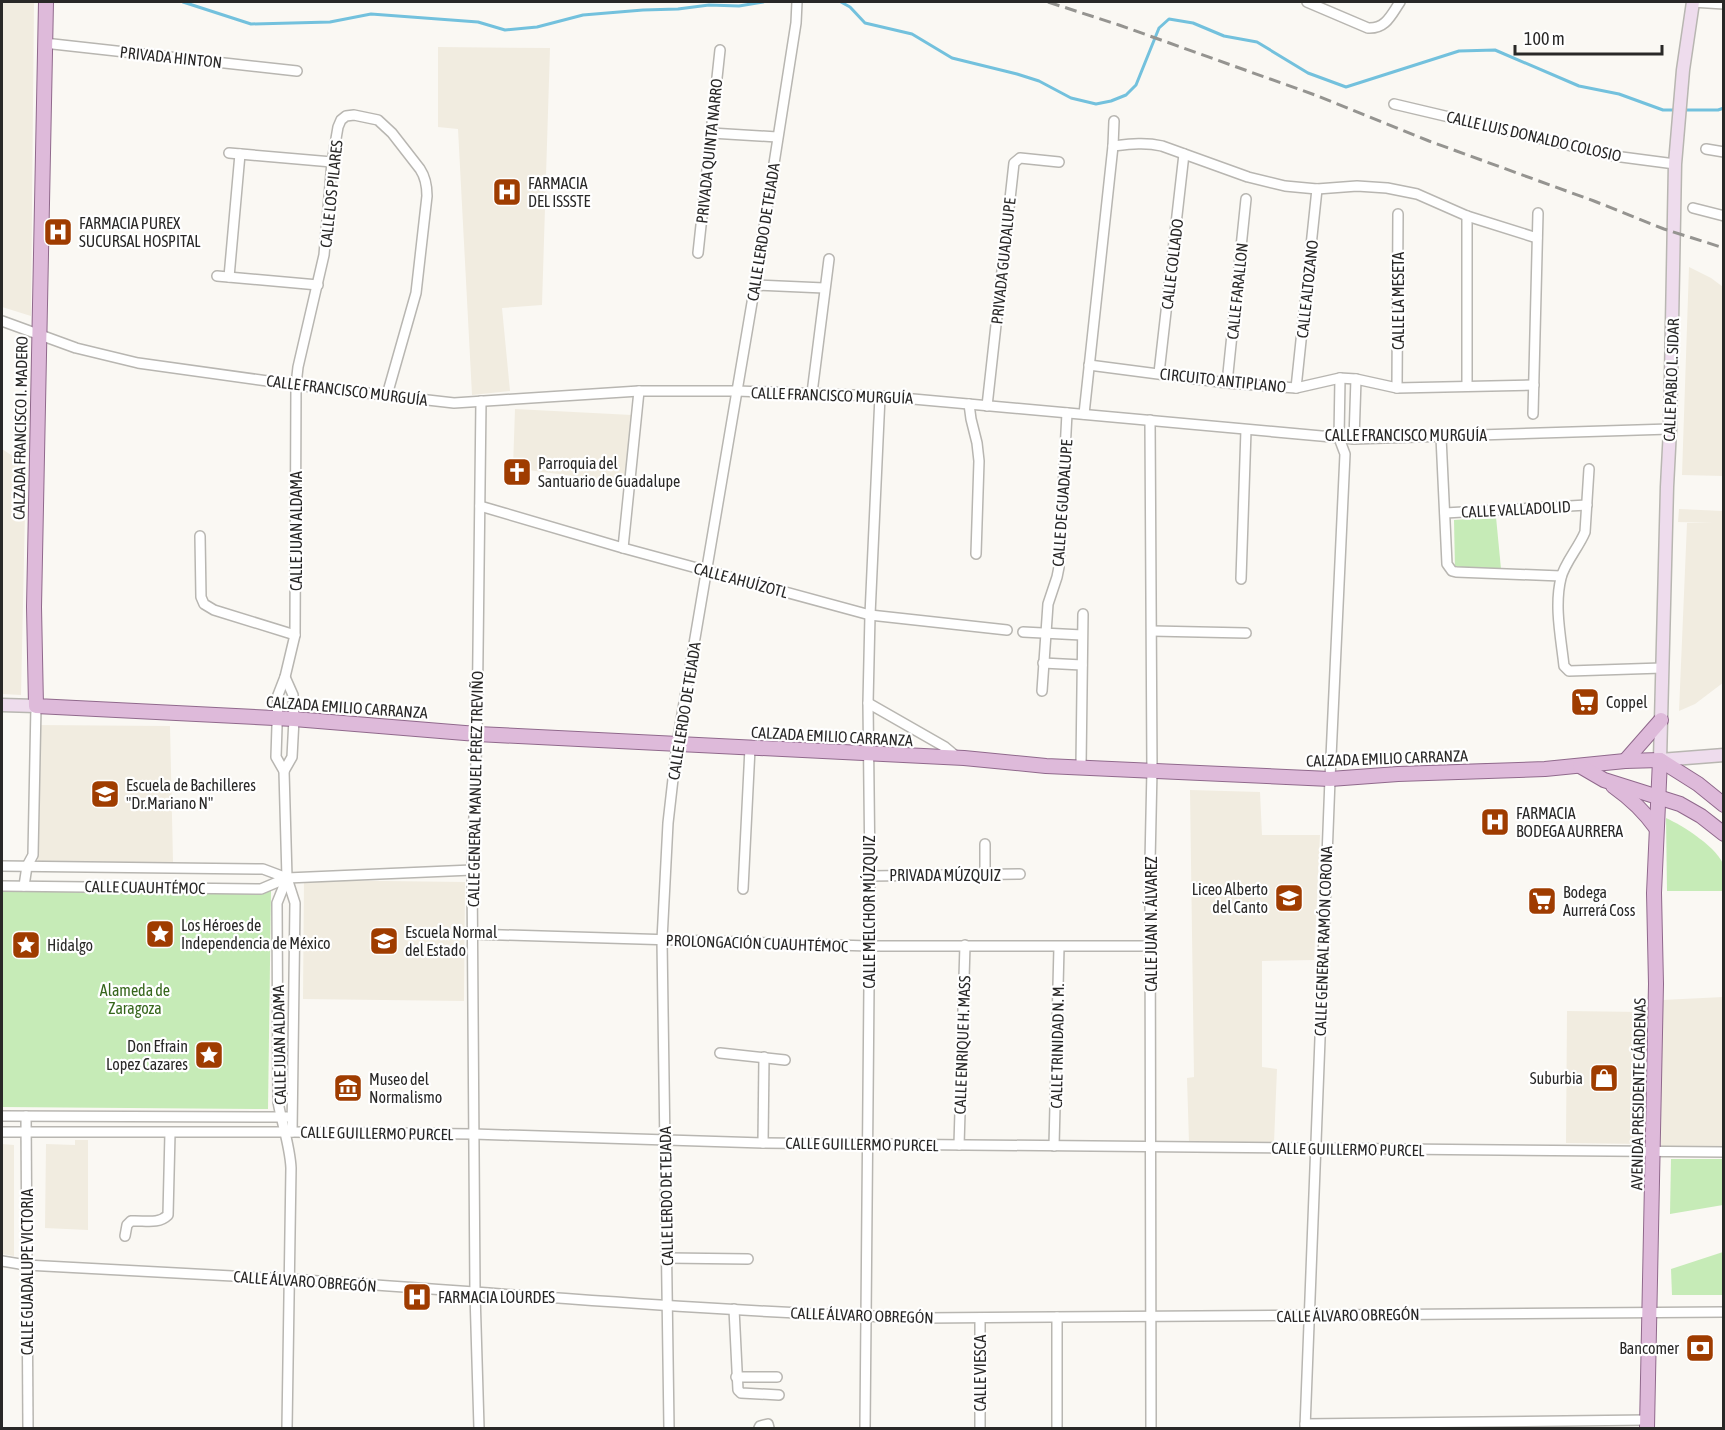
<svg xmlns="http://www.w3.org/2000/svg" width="1725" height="1430" viewBox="0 0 1725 1430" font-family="'Asap Condensed',sans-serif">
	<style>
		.built { fill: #f1ece0 }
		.green { fill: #c6ebb7 }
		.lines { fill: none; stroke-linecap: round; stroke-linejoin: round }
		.stream { stroke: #73c1dd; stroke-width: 3 }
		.street-casing { stroke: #b8b6b1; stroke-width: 12 }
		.secondary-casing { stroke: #b8b6b1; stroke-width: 15 }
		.primary-casing { stroke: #90698c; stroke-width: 16 }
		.street { stroke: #fff; stroke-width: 9 }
		.secondary { stroke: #eedced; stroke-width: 12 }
		.primary { stroke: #debada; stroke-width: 14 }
		.rail { stroke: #959490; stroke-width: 3; stroke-dasharray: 12 6; stroke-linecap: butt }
		.labels { text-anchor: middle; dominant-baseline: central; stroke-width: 4.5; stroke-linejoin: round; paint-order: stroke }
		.street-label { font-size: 16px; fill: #292827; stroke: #fff }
		.poi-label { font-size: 16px; fill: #292827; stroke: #fff; text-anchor: start }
		.park-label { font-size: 16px; fill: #36661c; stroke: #fff }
	</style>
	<rect width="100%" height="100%" fill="#faf8f3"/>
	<g class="built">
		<path d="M2,2H34L31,316L2,307Z"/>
		<path d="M438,47L550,48L542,305L502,308L510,391L472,395L458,129L438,127Z"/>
		<path d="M1689,267L1711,278L1723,287V476L1682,475Z"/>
		<path d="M515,409L632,415L626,483L513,468Z"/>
		<path d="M2,449L26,465L21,695L2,694Z"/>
		<path d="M1679,509L1723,511L1724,682L1695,704L1679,711L1687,523H1713L1678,522Z"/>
		<path d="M36,725L170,726L173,862H38Z"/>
		<path d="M1190,790L1260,792L1262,835H1320L1314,960L1262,961V1067L1277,1069L1274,1143H1189L1187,1078L1194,1077Z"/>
		<path d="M304,880L465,882L464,1001L303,999Z"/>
		<path d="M1723,997V1147L1661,1146L1662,1000Z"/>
		<path d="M1567,1011L1642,1012L1641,1144L1566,1143Z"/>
		<path d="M75,1140H88V1230L45,1228L46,1144L75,1145Z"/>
		<path d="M2,1144L14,1145V1256L2,1254Z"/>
	</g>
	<g class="green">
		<path d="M1496,517L1501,569L1455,570L1454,520Z"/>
		<path d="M1666,818C1682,825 1720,849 1724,867C1725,874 1724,883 1723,891H1667Z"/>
		<path d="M2,890L271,891L268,1109L2,1107Z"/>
		<path d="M1671,1159H1723V1205L1670,1214Z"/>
		<path d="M1723,1252V1295H1672L1671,1269Z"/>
	</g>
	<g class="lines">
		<g class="stream">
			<path d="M183,2L251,24L330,22L371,14L478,22L505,30L537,27L583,15L643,10L678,9L709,5L739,6L763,2"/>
			<path d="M841,2L850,7L865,23L912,34L952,58L1017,74L1039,81L1071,98L1096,104L1111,101L1126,95L1136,85L1159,28L1169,19L1193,23L1224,36L1257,42L1308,73L1346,87L1459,51L1495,50L1579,86L1619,94L1663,110H1676"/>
			<path d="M1683,110H1718L1724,108"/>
		</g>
		<g class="street-casing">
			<g id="street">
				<path d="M1307,2L1368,28C1386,29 1391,15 1400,2"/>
				<path d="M1692,2L1724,4"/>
				<path d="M44,43L297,71"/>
				<path d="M1394,104L1614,156L1675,164"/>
				<path d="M711,133L777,137"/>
				<path d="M1113,146C1130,144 1145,142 1162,146L1248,177L1285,186L1317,189L1357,186L1387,188L1417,194L1467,216L1537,238"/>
				<path d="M1706,149L1724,152"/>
				<path d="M229,153L332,162"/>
				<path d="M1693,208L1724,216"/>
				<path d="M698,253L720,50"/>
				<path d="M217,276L318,285"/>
				<path d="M229,277L240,154"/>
				<path d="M755,285L824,288"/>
				<path d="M2,321L76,348L138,363L296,385L454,403L639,391H737L880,396L1354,439L1670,429"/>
				<path d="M1089,365L1227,383L1296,388L1340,378L1356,379L1397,388L1534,385"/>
				<path d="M1159,373L1184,154"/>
				<path d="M1227,383L1246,199"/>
				<path d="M1467,386V216"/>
				<path d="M1296,388L1317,189"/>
				<path d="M1397,388L1398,214"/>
				<path d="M812,393L829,259"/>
				<path d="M969,404L971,419L977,443L979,461L976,554"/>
				<path d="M987,406L1014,163L1020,158L1059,162"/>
				<path d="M1084,414L1113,146L1114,121"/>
				<path d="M1533,414L1538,213"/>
				<path d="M1150,420L1152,770L1150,862L1151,1428"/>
				<path d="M1441,437L1447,564L1452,571L1456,572L1561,576"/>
				<path d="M1354,439L1356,379"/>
				<path d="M1589,469L1585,532C1579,547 1564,564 1561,578C1554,606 1561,638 1564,666L1569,671L1662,668"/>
				<path d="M480,506L623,548L870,615L1007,630"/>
				<path d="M1445,513L1587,505"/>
				<path d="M200,536L201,597L204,604L214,610L295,635"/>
				<path d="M623,548L639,391"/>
				<path d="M1241,579L1246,430"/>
				<path d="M1152,631L1246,633"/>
				<path d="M1023,632L1082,635"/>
				<path d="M1043,663L1082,665"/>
				<path d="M1042,691L1048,604L1057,577L1059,567L1067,413"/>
				<path d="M868,703L945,747L957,757"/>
				<path d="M1081,766L1083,614"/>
				<path d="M284,771L292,757L294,719L293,695L285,677"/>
				<path d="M985,844V875"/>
				<path d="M2,866L263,869L287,878"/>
				<path d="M870,876L1020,874"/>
				<path d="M287,878L277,903L278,1102C282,1124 290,1146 291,1168L287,1428"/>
				<path d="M2,886L261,889L287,878L472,870"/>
				<path d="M24,886L27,866L33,855L36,706"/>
				<path d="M743,889L750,748"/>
				<path d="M472,934L869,946H1151"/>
				<path d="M720,1053L785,1060"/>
				<path d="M2,1116L287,1117"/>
				<path d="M26,1116L28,1428"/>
				<path d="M2,1132H292L473,1134L763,1143L1724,1152"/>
				<path d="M292,1132L295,903L287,878L284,771L276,757L278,695L285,677L295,635L296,385L298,367L324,255L332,162L338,127L341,120L346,116L354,115L378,120L392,133L420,169C426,178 427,186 427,196L416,293L387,395"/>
				<path d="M763,1143L764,1057"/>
				<path d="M959,1145L965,945"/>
				<path d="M1054,1146L1059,947"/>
				<path d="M125,1236L127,1225L131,1221C144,1220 158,1225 168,1215L170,1133"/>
				<path d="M667,1258L748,1259"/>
				<path d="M2,1261L26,1265C114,1270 201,1274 288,1279C501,1293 713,1312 925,1318L1724,1312"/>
				<path d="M734,1309L738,1390L741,1393L779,1395"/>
				<path d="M980,1318V1428"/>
				<path d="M736,1377H777"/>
				<path d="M1305,1424L1648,1420"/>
				<path d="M479,1428L475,1293L472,870L477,734L481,401"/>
				<path d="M669,1428L662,940L668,823L677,744L755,285L796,23L797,2"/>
				<path d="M759,1428L760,1426L768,1424L769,1428"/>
				<path d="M865,1428L870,876L868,703L870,615L880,396"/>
				<path d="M1057,1428V1317"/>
				<path d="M1305,1428L1330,779L1345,454L1339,438L1340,378"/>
			</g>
		</g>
		<g class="secondary-casing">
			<g id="secondary">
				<path d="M1693,2L1683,70L1675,164L1670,429L1667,487L1660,760L1724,755"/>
				<path d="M2,705L36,706"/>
			</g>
		</g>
		<g class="primary-casing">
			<g id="primary">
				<path d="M46,2L34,607L36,706L294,719L477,734L964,758L1046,766L1330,779L1398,774L1545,769L1625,761L1660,760"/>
				<path d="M1660,760L1698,784L1724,805"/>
				<path d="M1625,761L1661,720"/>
				<path d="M1580,766L1604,780L1680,804L1701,816L1724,834"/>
				<path d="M1613,786C1630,798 1644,811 1656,828"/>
				<path d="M1647,1428L1656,984L1654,893L1660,760"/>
			</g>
		</g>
		<use href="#street" class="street"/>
		<use href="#secondary" class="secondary"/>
		<use href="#primary" class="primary"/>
		<path class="rail" d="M1048,2L1119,25L1315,95L1429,141L1594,201L1664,229L1724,248"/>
	</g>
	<defs>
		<g id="hospital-square" transform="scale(1.5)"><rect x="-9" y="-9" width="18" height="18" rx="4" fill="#9f3c00" stroke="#fff"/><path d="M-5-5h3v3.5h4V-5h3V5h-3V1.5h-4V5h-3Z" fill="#fff"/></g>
		<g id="church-square" transform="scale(1.5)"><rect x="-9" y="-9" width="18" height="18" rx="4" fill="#9f3c00" stroke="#fff"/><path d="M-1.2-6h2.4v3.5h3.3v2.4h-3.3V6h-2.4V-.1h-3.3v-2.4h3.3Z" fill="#fff"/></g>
		<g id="supermarket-square" transform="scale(1.5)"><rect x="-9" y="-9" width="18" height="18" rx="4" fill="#9f3c00" stroke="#fff"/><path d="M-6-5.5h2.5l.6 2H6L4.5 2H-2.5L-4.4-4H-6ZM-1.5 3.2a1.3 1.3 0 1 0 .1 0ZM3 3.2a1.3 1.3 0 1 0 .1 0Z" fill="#fff"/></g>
		<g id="school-square" transform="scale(1.5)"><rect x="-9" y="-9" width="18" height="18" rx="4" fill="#9f3c00" stroke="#fff"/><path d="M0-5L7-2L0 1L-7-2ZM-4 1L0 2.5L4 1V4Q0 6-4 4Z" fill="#fff"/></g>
		<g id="sight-square" transform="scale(1.5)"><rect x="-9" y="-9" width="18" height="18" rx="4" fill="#9f3c00" stroke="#fff"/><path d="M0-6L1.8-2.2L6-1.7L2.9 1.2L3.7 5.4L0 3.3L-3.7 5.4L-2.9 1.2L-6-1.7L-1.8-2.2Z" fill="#fff"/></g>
		<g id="university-square" transform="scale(1.5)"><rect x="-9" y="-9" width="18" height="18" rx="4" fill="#9f3c00" stroke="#fff"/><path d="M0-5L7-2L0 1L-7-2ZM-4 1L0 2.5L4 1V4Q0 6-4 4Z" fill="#fff"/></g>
		<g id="shop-square" transform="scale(1.5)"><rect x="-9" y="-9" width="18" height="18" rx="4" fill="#9f3c00" stroke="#fff"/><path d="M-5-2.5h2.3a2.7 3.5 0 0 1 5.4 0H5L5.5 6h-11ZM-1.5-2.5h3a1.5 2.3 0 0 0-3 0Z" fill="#fff"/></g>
		<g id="museum-square" transform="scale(1.5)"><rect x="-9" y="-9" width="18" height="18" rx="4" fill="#9f3c00" stroke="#fff"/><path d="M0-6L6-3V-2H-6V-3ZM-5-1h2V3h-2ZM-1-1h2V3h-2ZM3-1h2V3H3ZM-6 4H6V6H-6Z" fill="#fff"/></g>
		<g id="bank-square" transform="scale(1.5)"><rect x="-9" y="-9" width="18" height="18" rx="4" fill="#9f3c00" stroke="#fff"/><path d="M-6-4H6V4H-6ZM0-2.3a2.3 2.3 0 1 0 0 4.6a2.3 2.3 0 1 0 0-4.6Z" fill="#fff"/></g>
	</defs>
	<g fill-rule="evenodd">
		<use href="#hospital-square" x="507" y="192"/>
		<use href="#hospital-square" x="58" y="232"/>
		<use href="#church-square" x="517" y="472"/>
		<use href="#supermarket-square" x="1585" y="702"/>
		<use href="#school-square" x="105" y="794"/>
		<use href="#hospital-square" x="1495" y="822"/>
		<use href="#school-square" x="1289" y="898"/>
		<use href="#supermarket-square" x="1542" y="901"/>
		<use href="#sight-square" x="160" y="934"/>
		<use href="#university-square" x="384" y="941"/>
		<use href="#sight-square" x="26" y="945"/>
		<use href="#sight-square" x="209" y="1055"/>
		<use href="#shop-square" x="1604" y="1078"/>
		<use href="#museum-square" x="348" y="1088"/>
		<use href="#hospital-square" x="417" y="1297"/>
		<use href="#bank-square" x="1700" y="1348"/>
	</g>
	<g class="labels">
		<g class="street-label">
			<text transform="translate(171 57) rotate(6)">PRIVADA HINTON</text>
			<text transform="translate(1534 136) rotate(13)">CALLE LUIS DONALDO COLOSIO</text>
			<text transform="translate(709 151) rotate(-84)">PRIVADA QUINTA NARRO</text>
			<text transform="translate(331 194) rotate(-84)">CALLE LOS PILARES</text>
			<text transform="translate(763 232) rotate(-81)">CALLE LERDO DE TEJADA</text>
			<text transform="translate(1003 261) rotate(-84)">PRIVADA GUADALUPE</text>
			<text transform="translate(1172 264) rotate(-83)">CALLE COLLADO</text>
			<text transform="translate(1307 289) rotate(-84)">CALLE ALTOZANO</text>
			<text transform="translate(1237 291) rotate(-84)">CALLE FARALLON</text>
			<text transform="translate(1398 301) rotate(-90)">CALLE LA MESETA</text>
			<text transform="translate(1223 380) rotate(6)">CIRCUITO ANTIPLANO</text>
			<text transform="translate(1671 380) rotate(-88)">CALLE PABLO L. SIDAR</text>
			<text transform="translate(347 390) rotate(7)">CALLE FRANCISCO MURGUÍA</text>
			<text transform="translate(832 395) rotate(2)">CALLE FRANCISCO MURGUÍA</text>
			<text transform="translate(20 428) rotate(-89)">CALZADA FRANCISCO I. MADERO</text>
			<text x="1406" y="435">CALLE FRANCISCO MURGUÍA</text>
			<text transform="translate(1062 503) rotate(-86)">CALLE DE GUADALUPE</text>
			<text transform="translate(1516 509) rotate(-3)">CALLE VALLADOLID</text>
			<text transform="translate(296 531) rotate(-90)">CALLE JUAN ALDAMA</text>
			<text transform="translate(741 580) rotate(15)">CALLE AHUÍZOTL</text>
			<text transform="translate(347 707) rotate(4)">CALZADA EMILIO CARRANZA</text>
			<text transform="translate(684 711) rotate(-81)">CALLE LERDO DE TEJADA</text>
			<text transform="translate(832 736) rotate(3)">CALZADA EMILIO CARRANZA</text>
			<text transform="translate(1387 758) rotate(-2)">CALZADA EMILIO CARRANZA</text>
			<text transform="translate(475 789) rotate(-89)">CALLE GENERAL MANUEL PÉREZ TREVIÑO</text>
			<text x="945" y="875">PRIVADA MÚZQUIZ</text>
			<text transform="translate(145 887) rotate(1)">CALLE CUAUHTÉMOC</text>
			<text transform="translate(869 912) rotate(-90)">CALLE MELCHOR MÚZQUIZ</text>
			<text transform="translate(1151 924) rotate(-90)">CALLE JUAN N. ÁLVAREZ</text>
			<text transform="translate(1323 941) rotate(-88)">CALLE GENERAL RAMÓN CORONA</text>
			<text transform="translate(757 943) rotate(2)">PROLONGACIÓN CUAUHTÉMOC</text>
			<text transform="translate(279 1045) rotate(-91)">CALLE JUAN ALDAMA</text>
			<text transform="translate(962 1045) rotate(-88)">CALLE ENRIQUE H. MASS</text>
			<text transform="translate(1057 1046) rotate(-89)">CALLE TRINIDAD N. M.</text>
			<text transform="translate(1638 1094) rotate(-89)">AVENIDA PRESIDENTE CÁRDENAS</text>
			<text transform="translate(377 1133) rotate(1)">CALLE GUILLERMO PURCEL</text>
			<text transform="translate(862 1144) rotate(1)">CALLE GUILLERMO PURCEL</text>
			<text transform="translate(1348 1149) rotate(1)">CALLE GUILLERMO PURCEL</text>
			<text transform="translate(666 1196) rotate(-91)">CALLE LERDO DE TEJADA</text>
			<text transform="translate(27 1272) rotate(-90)">CALLE GUADALUPE VICTORIA</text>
			<text transform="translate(305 1281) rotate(4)">CALLE ÁLVARO OBREGÓN</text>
			<text transform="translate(862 1315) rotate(2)">CALLE ÁLVARO OBREGÓN</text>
			<text transform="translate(1348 1315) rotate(-1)">CALLE ÁLVARO OBREGÓN</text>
			<text transform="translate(980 1373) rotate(-90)">CALLE VIESCA</text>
		</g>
		<g class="poi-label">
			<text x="528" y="183">FARMACIA<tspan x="528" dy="18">DEL ISSSTE</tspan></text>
			<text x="79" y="223">FARMACIA PUREX<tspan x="79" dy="18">SUCURSAL HOSPITAL</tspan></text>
			<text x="538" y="463">Parroquia del<tspan x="538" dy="18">Santuario de Guadalupe</tspan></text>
			<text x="1606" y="702">Coppel</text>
			<text x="126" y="785">Escuela de Bachilleres<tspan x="126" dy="18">"Dr.Mariano N"</tspan></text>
			<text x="1516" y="813">FARMACIA<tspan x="1516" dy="18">BODEGA AURRERA</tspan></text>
			<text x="1268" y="889" text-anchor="end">Liceo Alberto<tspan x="1268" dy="18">del Canto</tspan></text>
			<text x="1563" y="892">Bodega<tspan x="1563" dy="18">Aurrerá Coss</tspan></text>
			<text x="181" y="925">Los Héroes de<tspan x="181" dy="18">Independencia de México</tspan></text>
			<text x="405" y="932">Escuela Normal<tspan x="405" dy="18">del Estado</tspan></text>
			<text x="47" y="945">Hidalgo</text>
			<text x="188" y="1046" text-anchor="end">Don Efrain<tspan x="188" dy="18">Lopez Cazares</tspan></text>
			<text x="1583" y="1078" text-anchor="end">Suburbia</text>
			<text x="369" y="1079">Museo del<tspan x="369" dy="18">Normalismo</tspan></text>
			<text x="438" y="1297">FARMACIA LOURDES</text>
			<text x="1679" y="1348" text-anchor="end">Bancomer</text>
		</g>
		<g class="park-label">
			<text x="135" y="990">Alameda de<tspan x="135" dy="18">Zaragoza</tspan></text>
		</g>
	</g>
	<rect width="1725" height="1430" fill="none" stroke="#292827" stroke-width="6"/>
	<path d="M1515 45v9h147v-9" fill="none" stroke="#292827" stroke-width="3"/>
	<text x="1524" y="45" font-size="18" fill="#292827" stroke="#ffffff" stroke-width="4.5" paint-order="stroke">100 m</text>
</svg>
